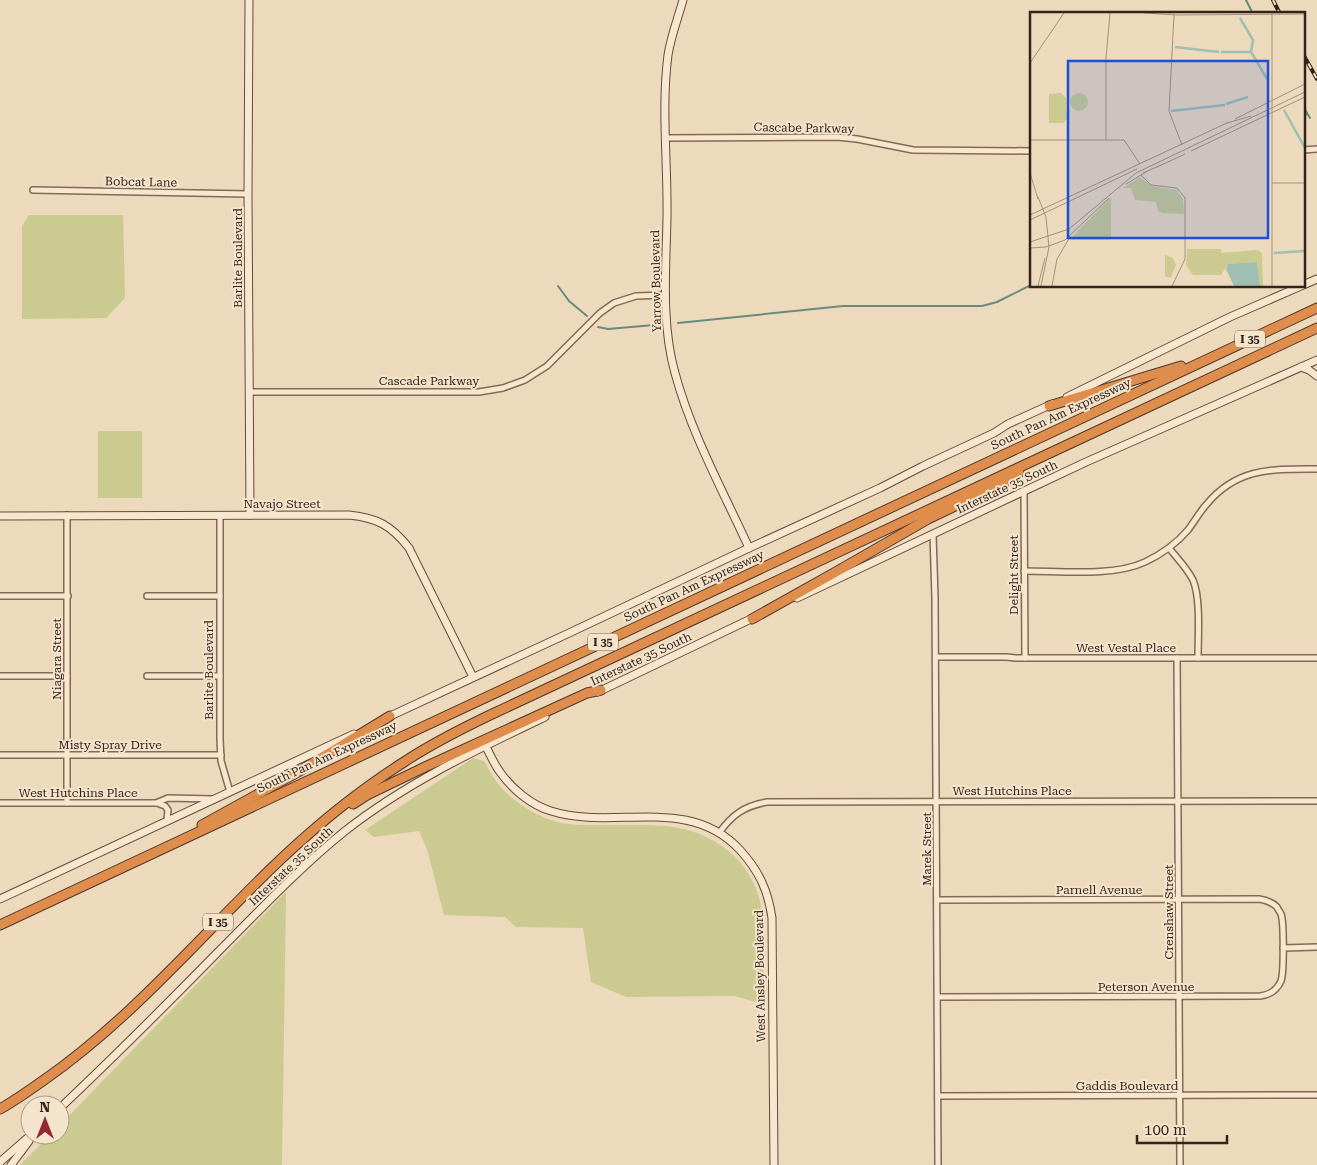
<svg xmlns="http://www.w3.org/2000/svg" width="1317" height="1165" viewBox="0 0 1317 1165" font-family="'Roboto Serif',serif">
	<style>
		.green { fill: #caca91 }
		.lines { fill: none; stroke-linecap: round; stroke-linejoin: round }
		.stream { stroke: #688b7e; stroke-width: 2 }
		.street-casing { stroke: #846956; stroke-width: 8 }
		.secondary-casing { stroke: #664b3a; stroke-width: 9 }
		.highway-casing { stroke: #51382b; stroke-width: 11 }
		.street { stroke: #f8e7cf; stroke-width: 5 }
		.secondary { stroke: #f8e7cf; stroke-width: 7 }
		.highway { stroke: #de8d4c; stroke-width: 9 }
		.rail-casing { stroke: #33241b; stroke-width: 4 }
		.rail { stroke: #f5e4cc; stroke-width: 2; stroke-dasharray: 5.5; stroke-linecap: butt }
		.labels { text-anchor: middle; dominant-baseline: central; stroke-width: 4; stroke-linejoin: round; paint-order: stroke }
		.shield { fill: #f5e4cc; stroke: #6d5e50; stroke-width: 1 }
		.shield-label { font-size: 11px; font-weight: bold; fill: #33241b }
		.street-label { font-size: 12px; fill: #33241b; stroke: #f5e4cc }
		.inset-river { fill: none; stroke: #a0beb2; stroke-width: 2.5 }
		.inset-road { fill: none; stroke: #a3917c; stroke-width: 1 }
		.view { fill: #1d4ed8; fill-opacity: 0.15; stroke: #1d4ed8; stroke-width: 2.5 }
		.inset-edge { fill: none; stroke: #33241b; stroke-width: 2.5 }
	</style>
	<rect width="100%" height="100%" fill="#edd9bc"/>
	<g class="green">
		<path d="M29,215H123L125,298L106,318L22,319V226Z"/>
		<rect x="98" y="431" width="44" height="67"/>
		<path d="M473,758L484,761C488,768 493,777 498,784C511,800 534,815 554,821C570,826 587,825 603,825C653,826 691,819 732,854C746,866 758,888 761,906C767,938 763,972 763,1004L735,996L626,997L591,982L583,928L516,927L505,917L444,915L427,849L419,831L374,837L365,830Z"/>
		<path d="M286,892L282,1165H20L50,1135H60V1125Z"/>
	</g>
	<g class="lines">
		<g class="stream">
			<path d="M1246,0L1253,14"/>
			<path d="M1303,106L1310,118"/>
			<path d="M1303,119L1307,113"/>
			<path d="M558,286L569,301L587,316"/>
			<path d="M678,323L843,306H982L997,302L1031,285"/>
			<path d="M598,327L608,329L654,325"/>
		</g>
		<g class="street-casing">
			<g id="street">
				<path d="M665,138L837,137L857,139L913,150L1031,151"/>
				<path d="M1303,150L1317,149"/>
				<path d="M33,190L248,194"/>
				<path d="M250,392H479L503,388L525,380L547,366L600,313L614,303L636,296L666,295"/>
				<path d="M1024,492L1025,658"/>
				<path d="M67,515V803"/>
				<path d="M220,515V739L221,761L230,792"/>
				<path d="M933,534L935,598L938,1165"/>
				<path d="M1169,548C1177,558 1187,568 1193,580C1201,599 1198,637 1198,658"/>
				<path d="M1024,571C1061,571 1113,577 1145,562C1162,554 1176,544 1188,530C1194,522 1199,513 1206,505C1237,467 1273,469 1317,469"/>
				<path d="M0,596H68"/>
				<path d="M147,596H220"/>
				<path d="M936,657H1006L1016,658H1317"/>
				<path d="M1177,658L1180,1165"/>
				<path d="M0,676H67"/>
				<path d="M147,676H220"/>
				<path d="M0,755H221"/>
				<path d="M0,803H156L168,798L214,799"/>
				<path d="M157,803L165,806L168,810L167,820"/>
				<path d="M719,833C732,815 744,806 767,802L1317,801"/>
				<path d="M937,900L1259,899C1265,900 1272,902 1277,907C1277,908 1280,912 1281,914C1284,922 1284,973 1281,981C1277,990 1269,995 1260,996L938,997"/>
				<path d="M1283,948L1317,947"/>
				<path d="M938,1096L1317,1095"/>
			</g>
		</g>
		<g class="secondary-casing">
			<g id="secondary">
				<path d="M249,0L248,194L250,515"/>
				<path d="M683,0C678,18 671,36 668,55C661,109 668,164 667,218C666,268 661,324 675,373C691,433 723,491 749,548"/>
				<path d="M1303,285L1317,279"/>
				<path d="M1301,367L1309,370L1317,376"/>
				<path d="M1067,397L1230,317L1301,286"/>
				<path d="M0,516L349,515C377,518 391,525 409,548L473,677"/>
				<path d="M797,598L1086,462L1317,360"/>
				<path d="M598,692L755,617"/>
				<path d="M386,718L567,634L749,548L880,488L923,466L994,433L1008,424L1052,404"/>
				<path d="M485,745C490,754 494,764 500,772C512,789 531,805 551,811C614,831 688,794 740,850C759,871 768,890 772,918L774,1165"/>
				<path d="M0,899L354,734"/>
				<path d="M60,1108C113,1058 165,1006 216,954C258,912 299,868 345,831C406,783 476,750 545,717"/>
				<path d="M0,1162L31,1135"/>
				<path d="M11,1165L29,1141"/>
			</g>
		</g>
		<g class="highway-casing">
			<g id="highway">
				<path d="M1049,406L1181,366"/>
				<path d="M752,619L834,573L928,519L1003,483L1019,473"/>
				<path d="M353,804L367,795L425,767L587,693L601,690"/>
				<path d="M202,825L298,772L390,716"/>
				<path d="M0,925L1317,308"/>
				<path d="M0,1109C16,1100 30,1090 44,1080C133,1018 202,934 280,860C318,824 360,790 404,762C431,744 459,730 488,716L1317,328"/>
			</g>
		</g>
		<use href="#street" class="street"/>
		<use href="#secondary" class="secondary"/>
		<use href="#highway" class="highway"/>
		<g class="rail-casing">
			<g id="rail">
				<path d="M1273,0L1280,14"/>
				<path d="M1303,54L1317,79"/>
			</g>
		</g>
		<use href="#rail" class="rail"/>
	</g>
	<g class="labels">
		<g class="shield">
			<rect x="1235" y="330.5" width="30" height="17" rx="4"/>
			<rect x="588" y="633.5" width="30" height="17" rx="4"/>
			<rect x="203" y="913.5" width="30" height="17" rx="4"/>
		</g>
		<g class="shield-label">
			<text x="1250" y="339">I 35</text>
			<text x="603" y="642">I 35</text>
			<text x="218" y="922">I 35</text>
		</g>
		<g class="street-label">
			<text transform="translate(804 128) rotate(1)">Cascabe Parkway</text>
			<text transform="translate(141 182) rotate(1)">Bobcat Lane</text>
			<text transform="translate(238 258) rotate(-90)">Barlite Boulevard</text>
			<text transform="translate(656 281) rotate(-91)">Yarrow Boulevard</text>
			<text x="429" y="381">Cascade Parkway</text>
			<text transform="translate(1061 414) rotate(-25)">South Pan Am Expressway</text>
			<text transform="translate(1007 487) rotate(-25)">Interstate 35 South</text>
			<text x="282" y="504">Navajo Street</text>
			<text transform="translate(1014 575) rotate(-90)">Delight Street</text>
			<text transform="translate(694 586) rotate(-25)">South Pan Am Expressway</text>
			<text x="1126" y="648">West Vestal Place</text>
			<text transform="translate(57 659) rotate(-90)">Niagara Street</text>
			<text transform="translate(641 659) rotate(-25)">Interstate 35 South</text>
			<text transform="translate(209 670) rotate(-90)">Barlite Boulevard</text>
			<text x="110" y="745">Misty Spray Drive</text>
			<text transform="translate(327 757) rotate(-25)">South Pan Am Expressway</text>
			<text x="1012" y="791">West Hutchins Place</text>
			<text x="78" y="793">West Hutchins Place</text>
			<text transform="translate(927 849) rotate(-90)">Marek Street</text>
			<text transform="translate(291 866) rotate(-43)">Interstate 35 South</text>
			<text x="1099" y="890">Parnell Avenue</text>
			<text transform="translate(1169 912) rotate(-90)">Crenshaw Street</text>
			<text transform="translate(760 976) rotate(-91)">West Ansley Boulevard</text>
			<text x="1146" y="987">Peterson Avenue</text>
			<text x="1127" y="1086">Gaddis Boulevard</text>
		</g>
	</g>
	<g transform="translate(1030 12)">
		<rect width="275" height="275" fill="#edd9bc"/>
		<path d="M31,81L36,86L37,107L33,111H19V82ZM40 90a9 9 0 1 1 18 0a9 9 0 1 1-18 0ZM110,165L122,174L147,178L153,187L154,202L133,201L128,199L126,190L105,188L101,176H93ZM81,185V228H40L48,219ZM157,237H191V241L227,238L232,241L233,274H230L227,250L198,252L191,263H163L156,253ZM135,243L143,246L146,253L141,265H135Z" fill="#caca91"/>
		<path d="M227,250L230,274H204L196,257L198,252Z" fill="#a0beb2"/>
		<path class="inset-river" d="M210,6L223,28L221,40L237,67M145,35L189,40M191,40H220M196,92L218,85M254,98L275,136M141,99L195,93M244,241L275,239"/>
		<path class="inset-road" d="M114,1L148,3L275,2M242,1V274M144,3L139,99L152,133M0,51L34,1M205,107L275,72M197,111L221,104M0,128H94L110,152M76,128V46L80,1M161,139L275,85M127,155L155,142M0,161L8,187M113,161L129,154M111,163L121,173L147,176L155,186V247L142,274M242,171H275M96,172L116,160M8,185L16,205L19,235L11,274M0,203L199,110M0,208L107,157M0,230L39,217L106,161L275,80M0,236L16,235L35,228L79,186M8,274L15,246M22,274L27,247L40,225"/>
		<path class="view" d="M38,49H238V226H38Z"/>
		<rect width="275" height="275" class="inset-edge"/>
	</g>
	<g transform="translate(45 1120)"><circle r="24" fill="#f5e4cc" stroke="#a79785"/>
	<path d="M0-4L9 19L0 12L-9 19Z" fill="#932734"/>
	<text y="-8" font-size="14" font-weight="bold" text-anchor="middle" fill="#33241b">N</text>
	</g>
	<path d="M1137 1135v8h90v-8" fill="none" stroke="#33241b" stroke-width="2.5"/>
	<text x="1144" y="1135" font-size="15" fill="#33241b" stroke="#f5e4cc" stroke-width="4" paint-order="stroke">100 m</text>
</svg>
